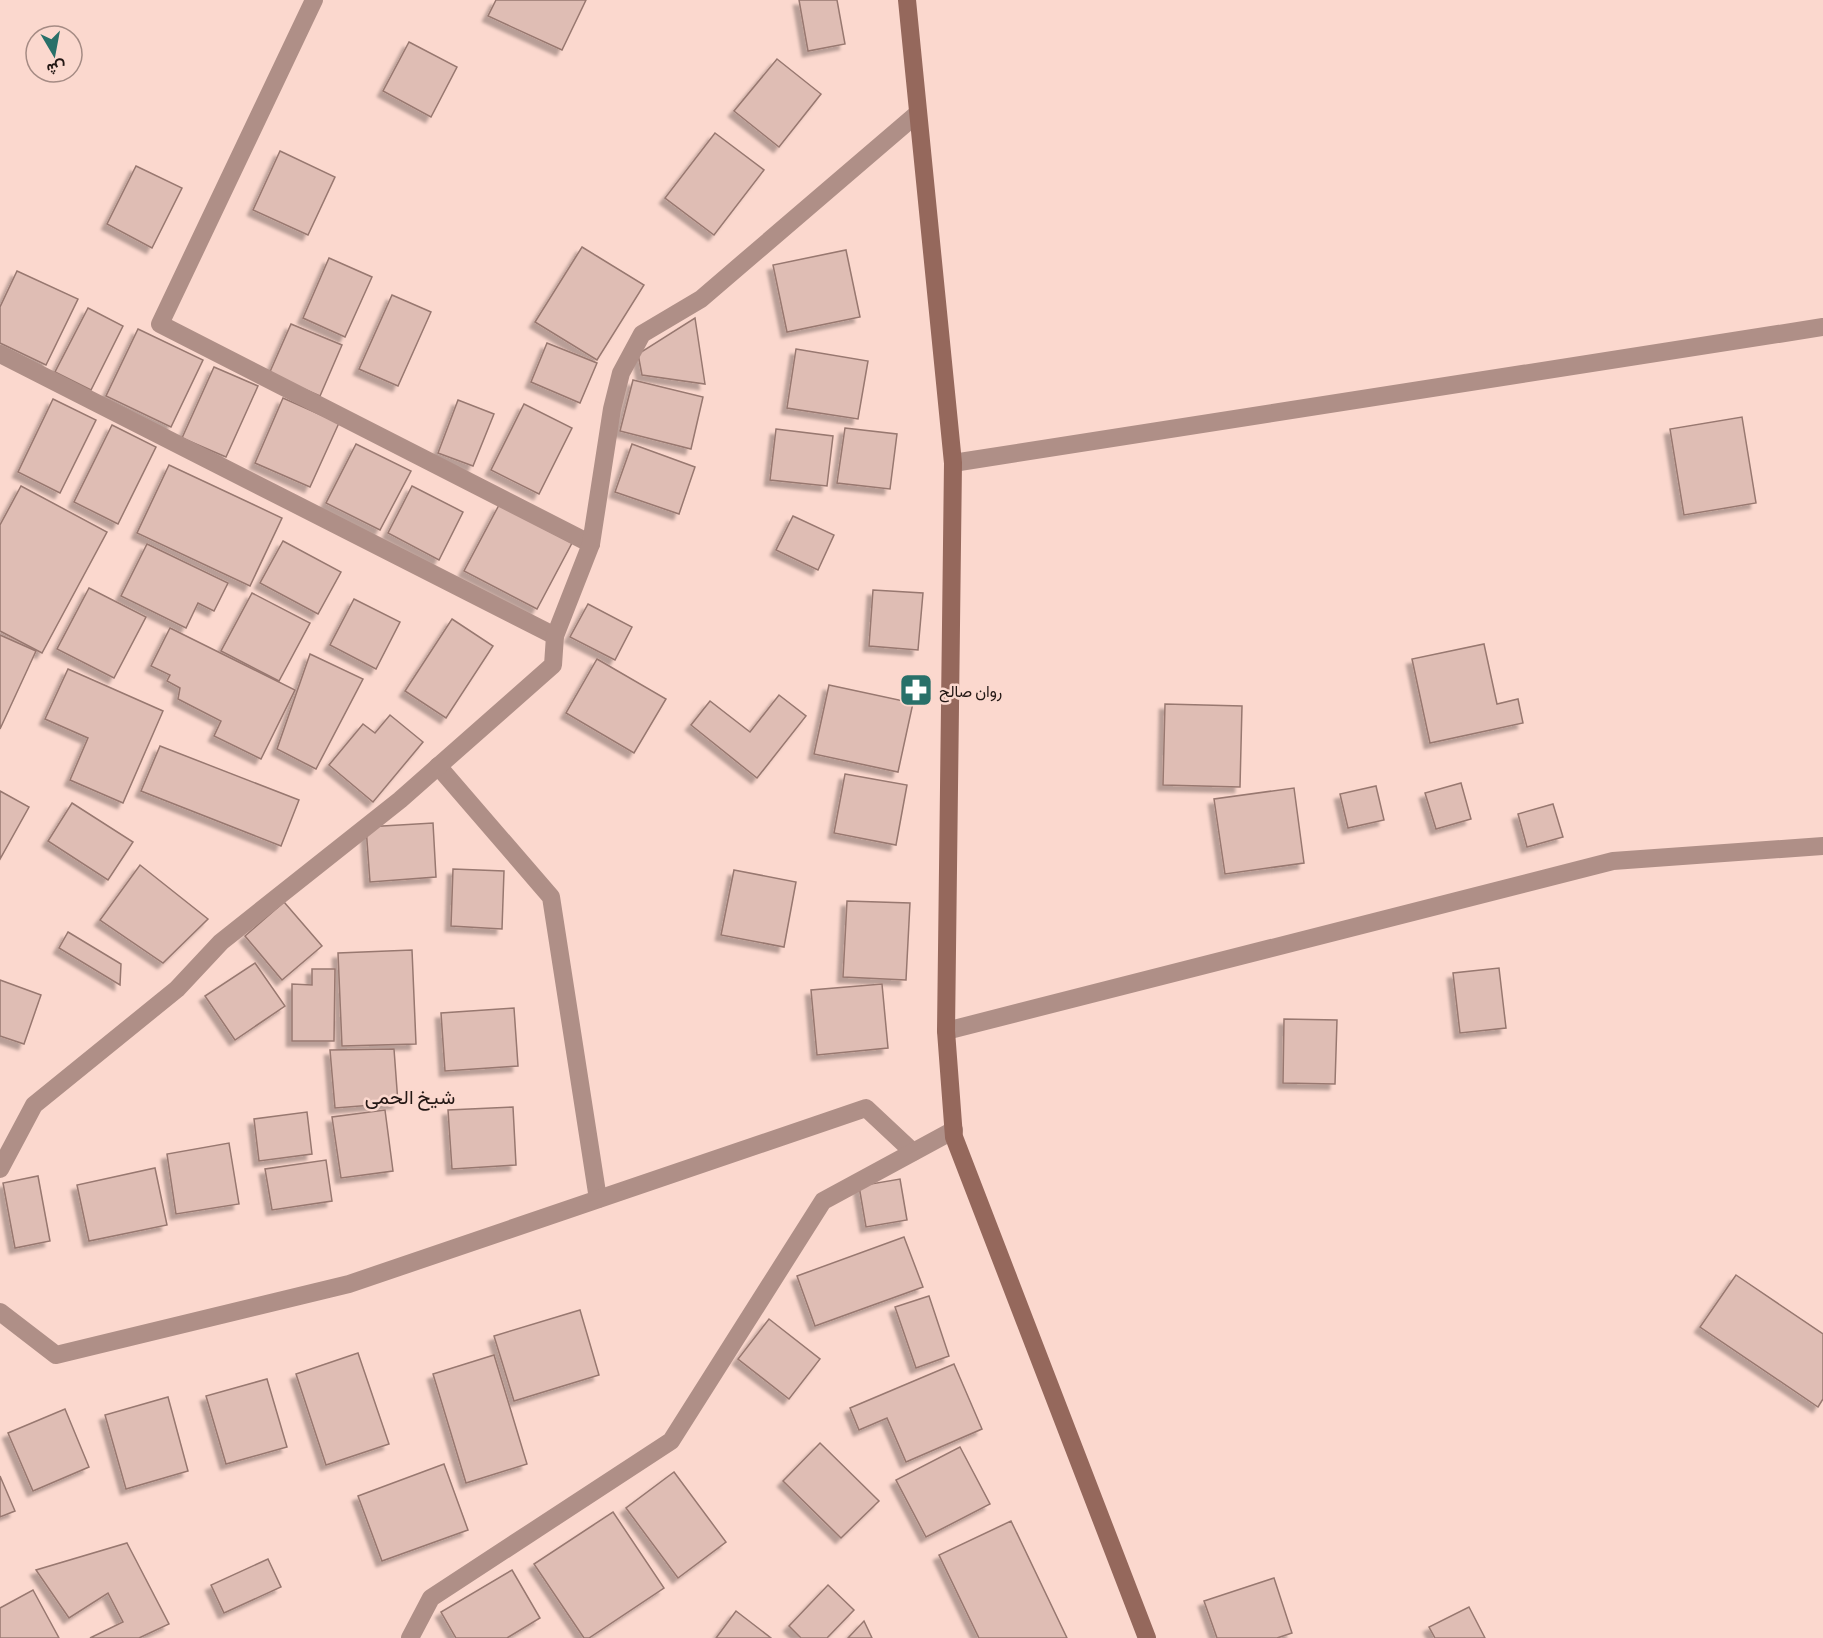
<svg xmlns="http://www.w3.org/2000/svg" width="1823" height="1638" viewBox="0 0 1823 1638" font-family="Commissioner,Vazirmatn,sans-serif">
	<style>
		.building { fill: #dfbdb4; stroke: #987870; stroke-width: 1.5; filter: url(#shadow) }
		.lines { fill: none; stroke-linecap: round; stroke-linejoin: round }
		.street { stroke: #af8f87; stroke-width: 18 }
		.secondary { stroke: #95685c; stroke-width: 18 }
		.labels { text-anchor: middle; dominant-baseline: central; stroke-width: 5; stroke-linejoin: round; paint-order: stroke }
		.poi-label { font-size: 16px; fill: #231714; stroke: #fbd8ce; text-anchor: start }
		.quarter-label { font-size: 20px; fill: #231714; stroke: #fbd8ce }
	</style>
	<defs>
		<filter id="shadow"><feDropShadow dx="-5.5" dy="5.5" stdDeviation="1.5" flood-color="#0004"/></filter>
	</defs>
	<rect width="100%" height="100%" fill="#fbd8ce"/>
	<g class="building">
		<path d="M496,0H586L562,50L488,16Z"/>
		<path d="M799,0H837L845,44L808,51Z"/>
		<path d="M409,42L457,67L431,117L383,91Z"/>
		<path d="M777,59L821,94L779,147L734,111Z"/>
		<path d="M715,133L764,170L714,235L665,198Z"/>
		<path d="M280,151L335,177L308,235L253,210Z"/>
		<path d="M136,166L182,188L152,248L107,224Z"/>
		<path d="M582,247L644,285L597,360L535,322Z"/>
		<path d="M846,250L860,317L787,332L773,265Z"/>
		<path d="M329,258L372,277L345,337L303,318Z"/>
		<path d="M17,271L78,299L46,365L0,343V307Z"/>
		<path d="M392,295L431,312L398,386L359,369Z"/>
		<path d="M88,308L123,326L91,390L55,372Z"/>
		<path d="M695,318L705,384L642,375L638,354Z"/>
		<path d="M291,324L342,345L320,396L269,374Z"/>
		<path d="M138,329L203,360L171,427L106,396Z"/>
		<path d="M547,343L597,363L580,403L531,382Z"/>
		<path d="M796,349L868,361L858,419L787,408Z"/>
		<path d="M214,367L258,386L226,457L182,438Z"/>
		<path d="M633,380L703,397L691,449L620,431Z"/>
		<path d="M283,398L339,423L310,487L255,463Z"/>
		<path d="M53,399L96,420L60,493L18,472Z"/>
		<path d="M458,400L494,414L473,466L438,453Z"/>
		<path d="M524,404L572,428L539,494L491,470Z"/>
		<path d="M1742,417L1756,503L1684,515L1670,429Z"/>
		<path d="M112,425L156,447L118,524L74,502Z"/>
		<path d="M845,428L897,434L890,489L837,483Z"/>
		<path d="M776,429L833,436L827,486L770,480Z"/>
		<path d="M356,444L411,471L380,530L326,503Z"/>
		<path d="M632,444L695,467L679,514L615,492Z"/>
		<path d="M169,465L282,518L250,586L137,533Z"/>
		<path d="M21,486L107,532L42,653L0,631V525Z"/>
		<path d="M412,486L463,512L439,560L388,533Z"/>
		<path d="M499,505L572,543L537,609L464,571Z"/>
		<path d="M793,516L834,535L818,570L776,550Z"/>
		<path d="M283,541L341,572L318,614L260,583Z"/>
		<path d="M147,544L228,583L214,611L198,603L186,628L121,596Z"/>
		<path d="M89,588L146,617L114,678L57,649Z"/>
		<path d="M873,590L923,593L918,650L869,646Z"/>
		<path d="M252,593L310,623L279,681L221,651Z"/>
		<path d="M354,599L400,622L376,669L330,645Z"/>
		<path d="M588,604L632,627L615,660L570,637Z"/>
		<path d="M452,619L493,646L446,718L405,691Z"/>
		<path d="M170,628L295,690L261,759L214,736L221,721L178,699L180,688L167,681L170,675L151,666Z"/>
		<path d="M0,635L36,651L0,729Z"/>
		<path d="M1484,644L1497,704L1518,699L1523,723L1430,743L1412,659Z"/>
		<path d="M310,654L363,679L316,769L277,749Z"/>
		<path d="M597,659L666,699L634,753L566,713Z"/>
		<path d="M68,669L163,711L123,803L70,780L88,738L45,719Z"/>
		<path d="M829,685L913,703L898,772L814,754Z"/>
		<path d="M779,695L806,716L757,778L691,725L710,701L750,732Z"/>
		<path d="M1165,704L1242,706L1240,787L1163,785Z"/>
		<path d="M390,715L423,742L373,802L329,765L363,724L375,733Z"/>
		<path d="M160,746L299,800L281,846L141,791Z"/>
		<path d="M845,774L907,785L896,845L834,833Z"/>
		<path d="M1461,783L1471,819L1436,829L1425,793Z"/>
		<path d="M1376,786L1384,820L1348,828L1340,794Z"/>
		<path d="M1294,788L1304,863L1225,874L1214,799Z"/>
		<path d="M0,791L29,807L0,859Z"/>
		<path d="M72,803L133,842L108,880L48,841Z"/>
		<path d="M1553,804L1563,837L1527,847L1518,814Z"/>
		<path d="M433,823L436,877L370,882L366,827Z"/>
		<path d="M140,865L208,919L163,963L100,920Z"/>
		<path d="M453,869L504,871L502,929L451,926Z"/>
		<path d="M734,870L796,882L784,947L721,935Z"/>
		<path d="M847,901L910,903L906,980L843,977Z"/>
		<path d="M284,902L322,946L282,980L245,936Z"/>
		<path d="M68,932L121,964L120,985L59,948Z"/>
		<path d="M412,950L416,1044L342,1046L338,953Z"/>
		<path d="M255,963L285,1006L235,1040L205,996Z"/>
		<path d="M1499,968L1506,1028L1460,1033L1453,973Z"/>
		<path d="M312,969H335L334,1041H292V984L312,985Z"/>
		<path d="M0,980L41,995L24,1044L0,1036Z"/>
		<path d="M882,984L888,1048L817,1055L811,990Z"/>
		<path d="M514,1008L518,1066L445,1071L441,1013Z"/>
		<path d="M1284,1019L1337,1020L1335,1084L1283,1083Z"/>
		<path d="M394,1049L398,1103L335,1108L330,1050Z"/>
		<path d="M513,1107L516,1165L452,1169L448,1110Z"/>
		<path d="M385,1110L393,1171L341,1178L332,1117Z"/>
		<path d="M307,1112L312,1154L259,1161L254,1119Z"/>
		<path d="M229,1143L239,1204L176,1214L167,1154Z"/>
		<path d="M326,1160L332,1201L272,1210L265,1169Z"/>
		<path d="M155,1168L167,1225L89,1241L77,1185Z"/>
		<path d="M38,1176L50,1241L15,1248L3,1183Z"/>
		<path d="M900,1179L907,1220L866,1227L859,1186Z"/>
		<path d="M904,1237L923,1287L815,1326L797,1276Z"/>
		<path d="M1736,1275L1823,1334V1399L1818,1407L1700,1327Z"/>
		<path d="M929,1296L949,1356L916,1368L895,1307Z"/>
		<path d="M580,1310L599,1375L514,1401L494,1336Z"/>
		<path d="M769,1319L820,1359L789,1399L738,1359Z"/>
		<path d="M358,1353L389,1444L326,1465L296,1374Z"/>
		<path d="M494,1355L527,1464L466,1483L433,1374Z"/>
		<path d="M954,1364L982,1429L906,1462L887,1418L859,1430L850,1408Z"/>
		<path d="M267,1379L287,1447L226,1464L206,1396Z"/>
		<path d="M168,1397L188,1471L126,1489L105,1415Z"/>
		<path d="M65,1409L89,1467L33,1491L8,1433Z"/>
		<path d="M820,1443L879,1501L841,1538L783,1481Z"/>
		<path d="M960,1447L990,1504L926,1537L896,1480Z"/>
		<path d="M444,1464L468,1530L382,1561L358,1496Z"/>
		<path d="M674,1472L726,1542L678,1578L626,1508Z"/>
		<path d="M0,1476L15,1511L0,1517Z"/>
		<path d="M613,1512L664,1588L589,1638H584L534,1564Z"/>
		<path d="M1011,1521L1067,1638H979L939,1555Z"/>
		<path d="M127,1543L169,1624L139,1638H90L123,1622L108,1593L69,1618L36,1570Z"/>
		<path d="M268,1559L281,1587L224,1613L211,1585Z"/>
		<path d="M512,1570L540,1618L507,1638H456L441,1612Z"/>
		<path d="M1274,1578L1292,1633L1277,1638H1217L1204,1601Z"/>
		<path d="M828,1585L854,1610L827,1638H801L789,1626Z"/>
		<path d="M33,1590L59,1638H0V1608Z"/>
		<path d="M1469,1607L1485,1638H1435L1429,1627Z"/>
		<path d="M736,1611L771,1638H716Z"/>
		<path d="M864,1621L872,1638H848Z"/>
	</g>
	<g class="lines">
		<g class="street">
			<path d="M314,0L160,324L591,544"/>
			<path d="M0,354L555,636"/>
			<path d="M953,463L1823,327"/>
			<path d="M438,766L551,897L598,1199"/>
			<path d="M946,1031L1613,861L1823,846"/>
			<path d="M0,1169L34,1105L177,989L221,942L400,800L553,665L555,636L591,544L612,409L621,373L642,334L701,299L918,113"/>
			<path d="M0,1312L56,1355L349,1284L866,1108L913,1152"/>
			<path d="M410,1638L431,1598L671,1441L823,1201L954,1130"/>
		</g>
		<path class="secondary" d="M907,0L953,463L946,1031L954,1137L1147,1638"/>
	</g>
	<defs>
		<g id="pharmacy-square" transform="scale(1.725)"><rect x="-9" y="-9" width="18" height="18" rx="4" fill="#287069" stroke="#fbd8ce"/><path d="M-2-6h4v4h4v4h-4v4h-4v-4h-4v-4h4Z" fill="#fff"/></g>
	</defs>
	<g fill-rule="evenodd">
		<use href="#pharmacy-square" x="916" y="690"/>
	</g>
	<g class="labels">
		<g class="poi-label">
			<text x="939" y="690">روان صالح</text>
		</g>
		<g class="quarter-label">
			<text x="410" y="1096">شيخ الحمى</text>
		</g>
	</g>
	<g transform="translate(54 54) rotate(170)"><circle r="28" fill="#fbd8ce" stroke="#a58b84" stroke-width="1.5"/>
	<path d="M0-4.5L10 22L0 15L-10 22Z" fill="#287069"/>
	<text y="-9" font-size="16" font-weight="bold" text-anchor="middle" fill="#231714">ش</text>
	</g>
</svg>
